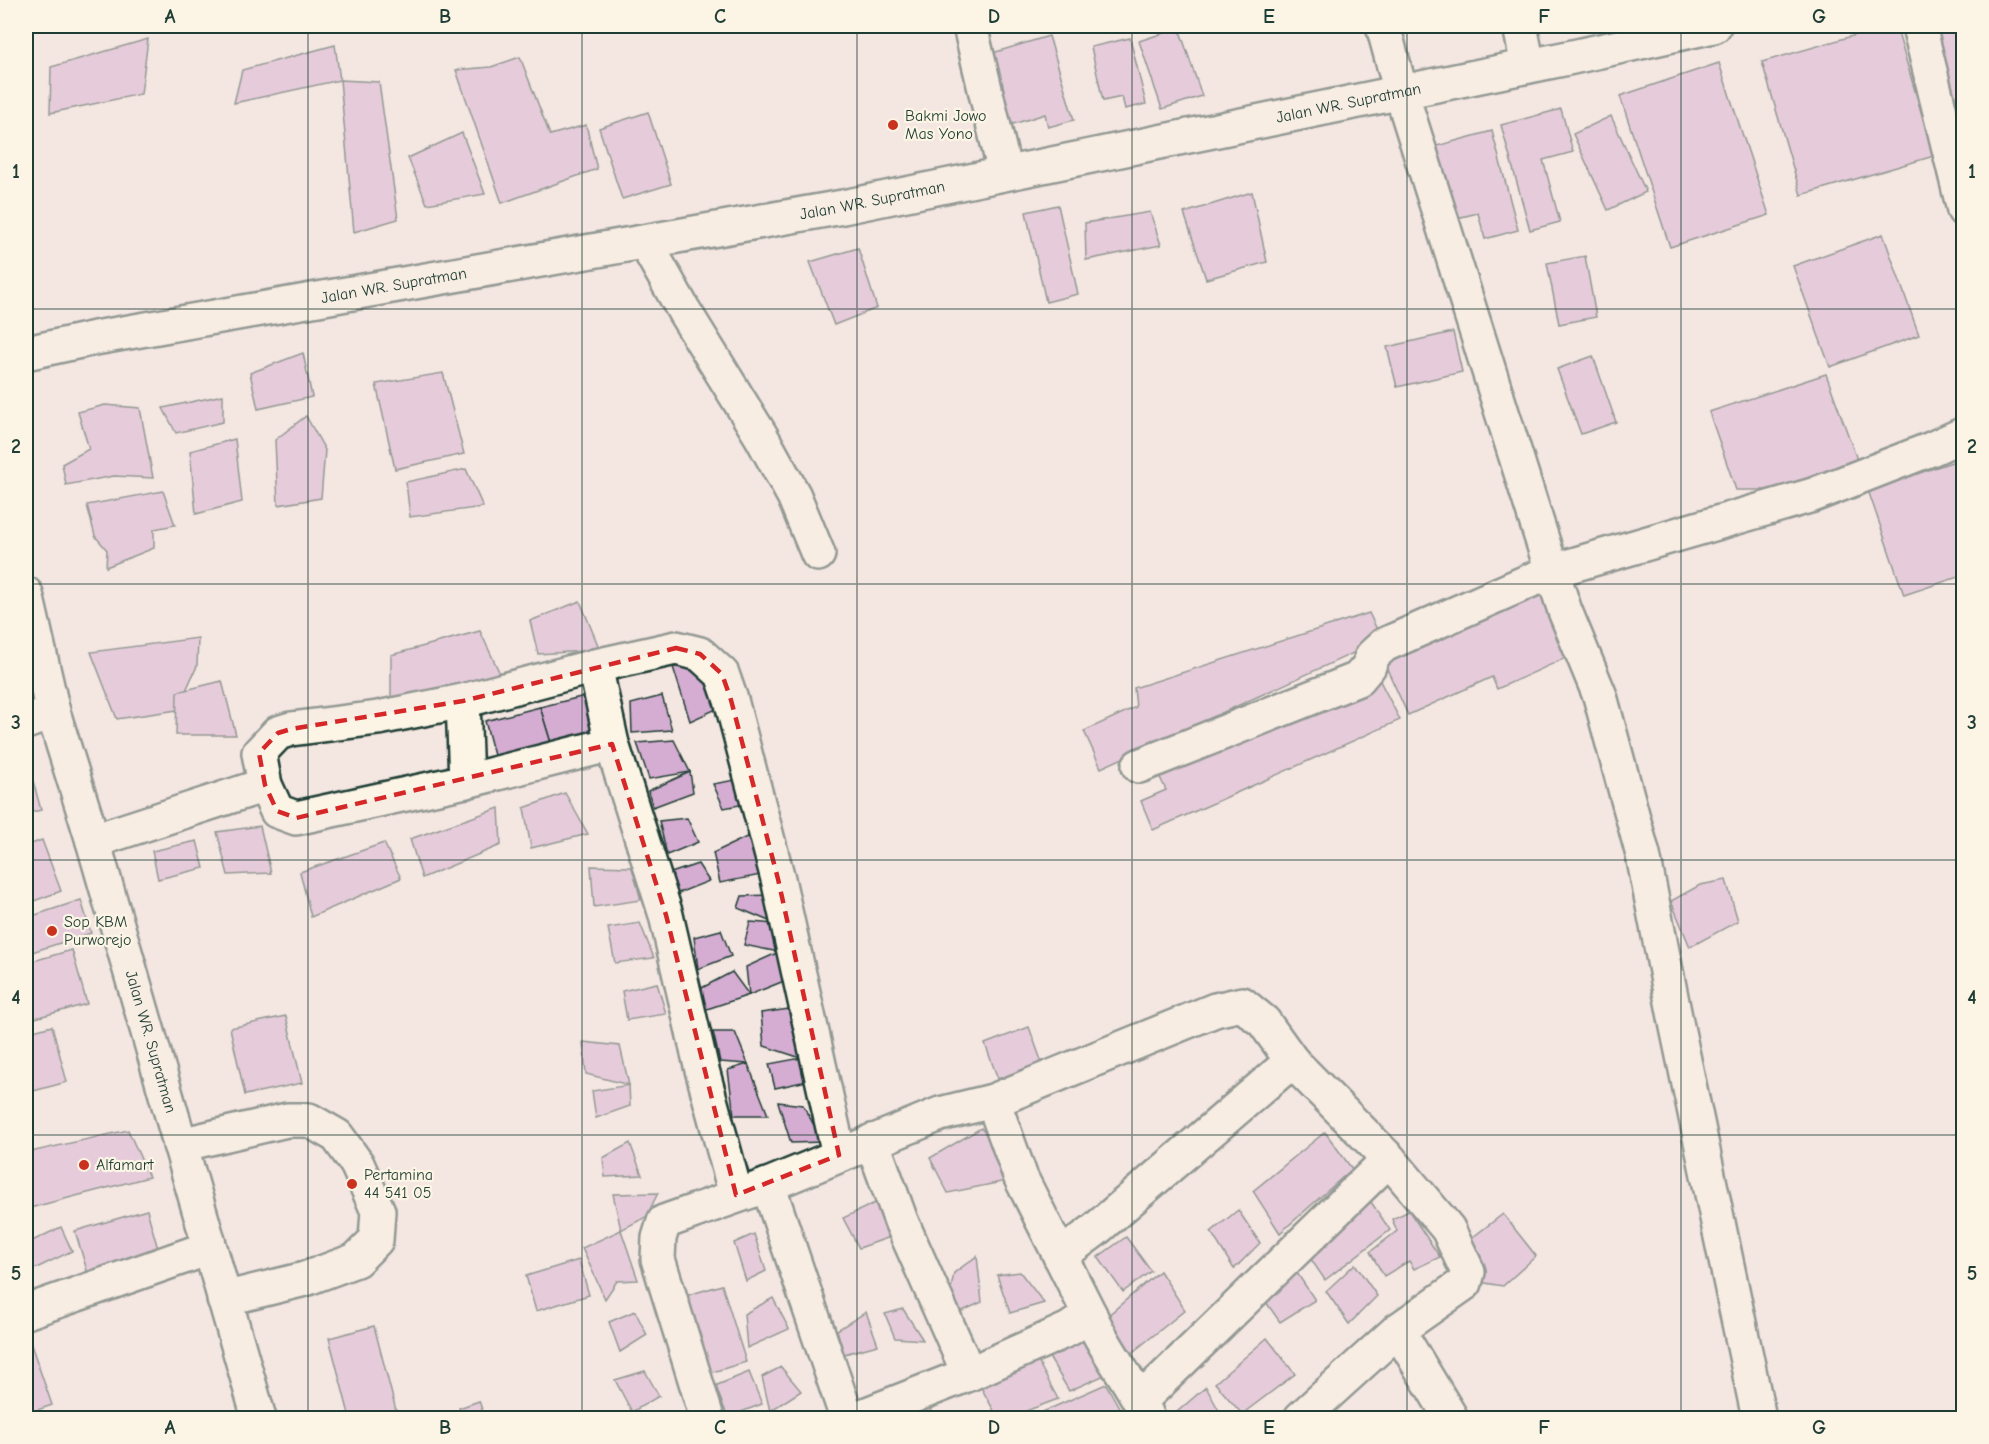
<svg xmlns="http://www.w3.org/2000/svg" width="1989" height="1444" viewBox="0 0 1989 1444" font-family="'Comic Neue',sans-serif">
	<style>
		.building { fill: #d5acd2; stroke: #1f3d34; stroke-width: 1.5 }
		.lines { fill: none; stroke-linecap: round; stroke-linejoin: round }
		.minor-casing { stroke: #1f3d34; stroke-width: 38 }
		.major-casing { stroke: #1f3d34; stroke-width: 38 }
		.minor { stroke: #fcf5e5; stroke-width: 33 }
		.major { stroke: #fcf5e5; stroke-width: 33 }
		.marked { fill: none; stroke: #d62828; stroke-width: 4.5; stroke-dasharray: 12 8; stroke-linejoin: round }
		.grid { fill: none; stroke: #1f3d34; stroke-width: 1.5; stroke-opacity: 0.55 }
		.poi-dot { fill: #c8321e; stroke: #fcf5e5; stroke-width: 2 }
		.labels { text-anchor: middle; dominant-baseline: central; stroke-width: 4.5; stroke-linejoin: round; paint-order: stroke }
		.street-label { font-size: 16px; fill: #1f3d34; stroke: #fcf5e5 }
		.poi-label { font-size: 16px; fill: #1f3d34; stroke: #fcf5e5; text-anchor: start }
		.neatline { fill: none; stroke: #1f3d34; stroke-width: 2 }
		.grid-label { font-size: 20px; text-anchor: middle; font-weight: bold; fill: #1f3d34 }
	</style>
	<rect width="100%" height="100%" fill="#f4e6e1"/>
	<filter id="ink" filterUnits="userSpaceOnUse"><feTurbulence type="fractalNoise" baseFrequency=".0167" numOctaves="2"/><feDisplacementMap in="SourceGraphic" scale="12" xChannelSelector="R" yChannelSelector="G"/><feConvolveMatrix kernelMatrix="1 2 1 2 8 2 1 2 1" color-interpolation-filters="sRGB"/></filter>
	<g filter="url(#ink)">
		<g class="building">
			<path d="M1887,26H1896L1934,156L1801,195L1762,62Z"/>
			<path d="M1932,26H1964V155Z"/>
			<path d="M1179,28L1202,96L1162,109L1139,41Z"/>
			<path d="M1049,36L1074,120L1048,127L1045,114L1007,126L986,55Z"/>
			<path d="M1130,38L1146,104L1125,109L1122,97L1103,101L1091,47Z"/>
			<path d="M148,39L141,94L50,113L51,67Z"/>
			<path d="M335,45L340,80L234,103L242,70Z"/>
			<path d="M520,57L550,135L586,125L597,169L502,203L456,70L491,67Z"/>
			<path d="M1719,63L1769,215L1670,247L1620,96Z"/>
			<path d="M340,80L379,82L398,219L354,232Z"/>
			<path d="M1561,109L1573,152L1543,160L1560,222L1530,230L1501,125Z"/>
			<path d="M648,112L671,184L622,199L599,128Z"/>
			<path d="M1611,116L1646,192L1608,210L1573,134Z"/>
			<path d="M1492,131L1518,230L1485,239L1478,213L1457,218L1437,146Z"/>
			<path d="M462,133L485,194L427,204L408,158Z"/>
			<path d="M1252,192L1267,262L1206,279L1184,213Z"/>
			<path d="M1058,205L1078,294L1046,302L1026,212Z"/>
			<path d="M1150,212L1161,245L1086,260L1085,223Z"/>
			<path d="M1883,234L1919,335L1830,367L1793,266Z"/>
			<path d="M858,248L877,308L834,325L810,262Z"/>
			<path d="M1585,256L1596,317L1559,324L1547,263Z"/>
			<path d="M1453,332L1462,372L1397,387L1387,347Z"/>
			<path d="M303,353L312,397L258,409L250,373Z"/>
			<path d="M1593,356L1616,422L1581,434L1557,369Z"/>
			<path d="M443,373L464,454L395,469L376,384Z"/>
			<path d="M1826,374L1868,490H1736L1709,412Z"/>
			<path d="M223,395V422L176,433L163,408Z"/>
			<path d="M105,405L140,408L153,478L114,476L66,485L62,464L89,449L78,412Z"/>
			<path d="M306,416L325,450L321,498L278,505L275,440Z"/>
			<path d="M235,439L242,502L196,514L190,451Z"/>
			<path d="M1964,458V575L1904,595L1868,490Z"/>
			<path d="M466,469L483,507L410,517L406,482Z"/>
			<path d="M163,491L175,525L154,529V548L106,567L107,550L95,536L87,505Z"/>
			<path d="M1548,585L1579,652L1497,689L1492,677L1408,715L1383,660Z"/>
			<path d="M580,601L600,650L538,654L530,621Z"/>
			<path d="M1369,613L1382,640L1101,768L1084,731L1136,707L1134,688Z"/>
			<path d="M480,631L502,678L391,698V655Z"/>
			<path d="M198,638L197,666L177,710L117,719L91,652Z"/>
			<path d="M694,665L721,707L690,721L673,667Z"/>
			<path d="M1378,677L1400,720L1153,830L1141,801L1166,790L1156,769Z"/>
			<path d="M222,681L236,735H176L177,692Z"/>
			<path d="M585,696L598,736L551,743L540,707Z"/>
			<path d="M662,696L672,730L632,733L631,704Z"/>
			<path d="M540,707L551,743L495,759L485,721Z"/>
			<path d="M674,740L690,772L649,779L637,743Z"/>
			<path d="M26,755L41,810L26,814Z"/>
			<path d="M690,772L693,792L653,807L648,791Z"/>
			<path d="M735,780L745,804L724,808L713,784Z"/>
			<path d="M565,793L588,834L531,848L524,808Z"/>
			<path d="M499,808L501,845L422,878L410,839Z"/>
			<path d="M687,818L698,842L667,855L659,821Z"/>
			<path d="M260,826L271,873L228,875L217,832Z"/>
			<path d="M753,834L766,874L720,883L713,853Z"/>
			<path d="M42,840L61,891L26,904V846Z"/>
			<path d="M197,841L204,868L158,879L152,851Z"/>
			<path d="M384,843L401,878L311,917L300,872Z"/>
			<path d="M698,864L709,881L676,894L668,874Z"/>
			<path d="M591,866L632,867L641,900L594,907Z"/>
			<path d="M1726,880L1738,921L1690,947L1671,901L1700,885Z"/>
			<path d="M769,895L776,924L738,908L742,896Z"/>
			<path d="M81,900L91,933L26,954V918Z"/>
			<path d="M750,922L776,924L779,952L744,945Z"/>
			<path d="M640,923L654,958L615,963L608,928Z"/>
			<path d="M721,930L731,956L698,969L694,937Z"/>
			<path d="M72,950L87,1004L35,1018L26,985V963Z"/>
			<path d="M779,952L789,979L749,995L746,967Z"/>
			<path d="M732,972L749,995L701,1011L696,991Z"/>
			<path d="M657,983L666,1014L627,1020L622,991Z"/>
			<path d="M789,1009L801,1058L764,1046L761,1013Z"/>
			<path d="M286,1016L302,1083L245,1095L230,1028Z"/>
			<path d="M52,1026L67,1082L26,1093V1033Z"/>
			<path d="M1029,1027L1042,1063L998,1079L985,1044Z"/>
			<path d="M713,1032H735L748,1064L720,1062Z"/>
			<path d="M583,1042L620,1046L629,1085L586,1074Z"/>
			<path d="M801,1058L807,1081L775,1088L769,1064Z"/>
			<path d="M748,1064L768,1115H734L728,1070Z"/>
			<path d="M629,1085L630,1106L596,1118L592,1091Z"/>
			<path d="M778,1102L803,1105L823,1142L791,1143Z"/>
			<path d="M981,1128L1021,1178L948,1193L930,1158Z"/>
			<path d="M128,1130L149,1177L26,1209V1153Z"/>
			<path d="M1325,1132L1352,1169L1280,1233L1253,1191Z"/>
			<path d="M630,1143L642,1175L605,1177L603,1158Z"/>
			<path d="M658,1193L646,1217L621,1230L613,1194Z"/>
			<path d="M1369,1199L1390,1230L1325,1280L1304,1249Z"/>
			<path d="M877,1202L893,1236L859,1248L843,1218Z"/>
			<path d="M147,1210L160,1256L89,1277L75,1231Z"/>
			<path d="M1238,1210L1260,1243L1234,1269L1211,1232Z"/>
			<path d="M1409,1211L1440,1257L1414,1269L1409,1261L1384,1276L1370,1252L1397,1231L1392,1219Z"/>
			<path d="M1503,1214L1536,1256L1503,1286L1485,1283L1464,1244Z"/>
			<path d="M61,1227L72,1251L26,1273V1244Z"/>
			<path d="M621,1230L638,1280L617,1281L605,1299L582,1248Z"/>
			<path d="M754,1234L766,1271L746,1281L734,1243Z"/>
			<path d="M1126,1237L1151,1271L1123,1292L1098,1257Z"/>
			<path d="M977,1256L982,1302L945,1319L954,1273Z"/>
			<path d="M579,1260L589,1295L536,1311L526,1276Z"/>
			<path d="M1355,1264L1377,1296L1349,1324L1326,1291Z"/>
			<path d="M1293,1267L1315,1300L1280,1322L1259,1292Z"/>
			<path d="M1160,1271L1185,1310L1128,1356L1105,1318Z"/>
			<path d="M1020,1272L1044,1303L1010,1313L997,1275Z"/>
			<path d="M722,1285L746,1362L706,1374L675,1299Z"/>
			<path d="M773,1298L789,1329L747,1348L744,1314Z"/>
			<path d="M903,1309L923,1340L895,1338L885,1314Z"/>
			<path d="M635,1311L647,1335L620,1352L609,1322Z"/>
			<path d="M866,1312L878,1345L844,1354L837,1330Z"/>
			<path d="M374,1326L398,1418H350L329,1338Z"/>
			<path d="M1084,1332L1107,1374L1069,1391L1046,1352Z"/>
			<path d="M26,1336H28L52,1405L26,1414Z"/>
			<path d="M1267,1338L1295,1374L1242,1414L1215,1383Z"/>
			<path d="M1035,1356L1058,1399L1007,1418H998L977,1380Z"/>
			<path d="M781,1367L801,1391L770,1411L762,1377Z"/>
			<path d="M645,1371L659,1396L632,1412L615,1380Z"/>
			<path d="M749,1372L762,1404L728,1417L715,1386Z"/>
			<path d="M1106,1384L1125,1418H1029Z"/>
			<path d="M1206,1387L1223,1418H1170Z"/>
			<path d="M921,1393L935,1418H880Z"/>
			<path d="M479,1401L485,1418H463L459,1408Z"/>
		</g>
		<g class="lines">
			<g class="minor-casing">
				<g id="minor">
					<path d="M970,26L1005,173"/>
					<path d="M1383,26L1401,92L1552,571L1565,611L1600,696L1643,855L1677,1027L1759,1418"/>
					<path d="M1520,26L1528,66"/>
					<path d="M1919,26L1964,210"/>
					<path d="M645,242L684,311L761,436L794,496L818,554"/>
					<path d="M595,666L612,744L666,915L701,1066L736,1195"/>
					<path d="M463,701L466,781"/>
					<path d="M26,722L53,712"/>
					<path d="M612,744L466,781L296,818L277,811L265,785L259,753L278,733L291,729L378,718L463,701L595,666L676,648L700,654L722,674L731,700L778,879L839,1155"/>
					<path d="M1139,766L1358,679L1369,666L1372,656L1384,645L1552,571L1813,495L1931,449L1964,434"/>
					<path d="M93,841L265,785"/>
					<path d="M993,1101L1021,1178L1090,1315"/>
					<path d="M872,1141L901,1221L969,1374"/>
					<path d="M180,1145L287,1120H309L337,1136L357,1164L378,1211L376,1240L356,1260L305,1279L224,1299"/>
					<path d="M768,1185L847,1418"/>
					<path d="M1060,1256L1095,1230L1292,1061"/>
					<path d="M26,1312L209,1248"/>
					<path d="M1398,1330L1451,1418"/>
					<path d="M1141,1400L1389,1159"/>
					<path d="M707,1418L658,1259L659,1238L664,1222L768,1185L940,1114L993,1101L1215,1010L1242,1004L1264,1022L1292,1061L1389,1159L1448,1229L1468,1272L1465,1283L1398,1330L1301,1418"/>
					<path d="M857,1418L969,1374L1069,1329L1090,1315C1105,1352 1133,1382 1148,1418"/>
				</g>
			</g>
			<g class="major-casing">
				<g id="major">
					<path id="s1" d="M26,353L95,338L843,207L1568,58L1714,26"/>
					<path id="s2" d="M26,594L53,712L93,841L259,1418"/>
				</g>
			</g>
			<use href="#minor" class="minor"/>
			<use href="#major" class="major"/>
		</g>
	</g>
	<path d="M0 0H1989V1444H0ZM676,648L700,654L722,674L731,700L778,879L839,1155L736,1195L666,915L612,744L296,818L277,811L265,785L259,753L278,733L291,729L463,701Z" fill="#f4e6e1" fill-opacity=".55" fill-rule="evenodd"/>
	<path class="marked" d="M676,648L700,654L722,674L731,700L778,879L839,1155L736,1195L666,915L612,744L296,818L277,811L265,785L259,753L278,733L291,729L463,701Z"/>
	<path class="grid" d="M308,26V1418M582,26V1418M857,26V1418M1132,26V1418M1407,26V1418M1681,26V1418M26,309H1964M26,584H1964M26,860H1964M26,1135H1964"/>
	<g class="poi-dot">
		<circle cx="893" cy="125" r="6"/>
		<circle cx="52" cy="931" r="6"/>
		<circle cx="84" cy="1165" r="6"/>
		<circle cx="352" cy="1184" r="6"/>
	</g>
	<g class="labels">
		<g class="street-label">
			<text stroke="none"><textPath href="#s1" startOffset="1346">Jalan WR. Supratman</textPath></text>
			<text stroke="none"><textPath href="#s1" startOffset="860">Jalan WR. Supratman</textPath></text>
			<text stroke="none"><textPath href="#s1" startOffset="374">Jalan WR. Supratman</textPath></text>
			<text stroke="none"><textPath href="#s2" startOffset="465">Jalan WR. Supratman</textPath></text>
		</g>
		<g class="poi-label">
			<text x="905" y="116">Bakmi Jowo<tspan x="905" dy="18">Mas Yono</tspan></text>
			<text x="64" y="922">Sop KBM<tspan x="64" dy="18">Purworejo</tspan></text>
			<text x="96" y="1165">Alfamart</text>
			<text x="364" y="1175">Pertamina<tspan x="364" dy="18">44 541 05</tspan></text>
		</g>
	</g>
	<rect width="1989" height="1444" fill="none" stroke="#fcf5e5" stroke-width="66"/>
	<rect x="33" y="33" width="1923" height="1378" class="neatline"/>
	<g class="grid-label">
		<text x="170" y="23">A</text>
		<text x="445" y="23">B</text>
		<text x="720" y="23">C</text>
		<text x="994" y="23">D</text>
		<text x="1269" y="23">E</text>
		<text x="1544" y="23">F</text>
		<text x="1819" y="23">G</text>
		<text x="16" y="178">1</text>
		<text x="1972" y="178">1</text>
		<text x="16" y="453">2</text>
		<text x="1972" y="453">2</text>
		<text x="16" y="729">3</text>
		<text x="1972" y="729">3</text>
		<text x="16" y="1004">4</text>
		<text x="1972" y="1004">4</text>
		<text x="16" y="1280">5</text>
		<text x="1972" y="1280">5</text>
		<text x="170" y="1434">A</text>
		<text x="445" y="1434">B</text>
		<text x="720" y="1434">C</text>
		<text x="994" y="1434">D</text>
		<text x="1269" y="1434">E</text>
		<text x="1544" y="1434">F</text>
		<text x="1819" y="1434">G</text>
	</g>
</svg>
